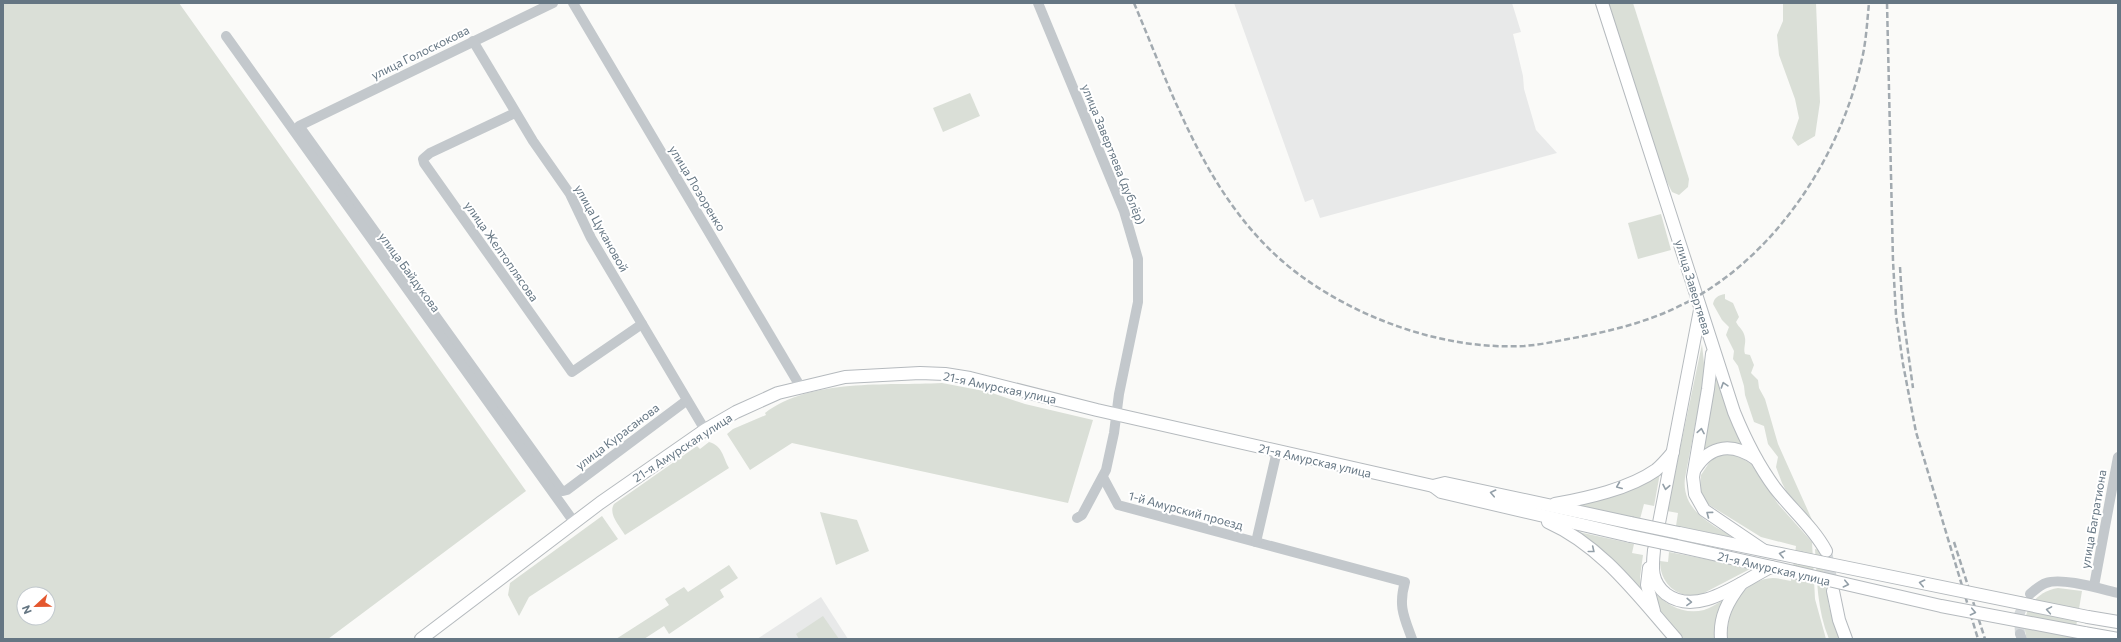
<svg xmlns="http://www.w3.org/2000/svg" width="2121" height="642" viewBox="0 0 2121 642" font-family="Commissioner,sans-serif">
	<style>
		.built { fill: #e8e9e9 }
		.green { fill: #dadfd7; fill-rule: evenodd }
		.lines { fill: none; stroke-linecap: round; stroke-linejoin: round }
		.minor-tunnel { stroke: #d5d9db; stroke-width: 10; stroke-dasharray: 10 5; stroke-linecap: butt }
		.major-tunnel { stroke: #d5d9db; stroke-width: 12; stroke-dasharray: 12 6; stroke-linecap: butt }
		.major-casing { stroke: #b5babe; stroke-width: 14 }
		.minor { stroke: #c3c8cc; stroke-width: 10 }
		.major { stroke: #fff; stroke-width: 12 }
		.rail { stroke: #a2aab0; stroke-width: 2.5; stroke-dasharray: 6 3; stroke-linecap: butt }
		.major-bridge-casing { stroke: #b5babe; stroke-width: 14; stroke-linecap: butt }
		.major-bridge { stroke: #fff; stroke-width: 12 }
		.oneway { stroke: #939fa8 }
		.labels { text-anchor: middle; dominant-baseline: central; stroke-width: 4; stroke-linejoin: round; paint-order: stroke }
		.street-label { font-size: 12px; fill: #657683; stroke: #fff }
	</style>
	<rect width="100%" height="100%" fill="#fafaf8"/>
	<g class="built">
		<path d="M1234,3H1512L1521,32L1513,34L1523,76L1524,89L1536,130L1557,153L1320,218L1313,199L1305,202Z"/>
		<path d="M821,597L848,639H757Z"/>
	</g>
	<g class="green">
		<path d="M3,3H179L526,491L328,639H3ZM24,594H48V618H24Z"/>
		<path d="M1608,3H1633L1689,179L1688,187L1679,195L1672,192L1665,178Z"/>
		<path d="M1783,3H1816L1820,102L1815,136L1798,146L1792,138L1799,118L1795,99L1779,55L1777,35L1783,21Z"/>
		<path d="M970,93L980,116L943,132L933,108Z"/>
		<path d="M1661,214L1671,250L1638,259L1628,223Z"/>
		<path d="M1725,294V299L1733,303L1739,317L1736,322C1739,328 1744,330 1745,338C1746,344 1743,349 1745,354L1750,355L1754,365L1751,373L1758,380L1759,388L1765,399L1778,444L1813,522L1791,500L1782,483L1776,467L1778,457L1768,444L1764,426L1754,422L1745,395L1744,386L1738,366L1733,359L1734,351L1726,335L1729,327L1722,320L1713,304C1714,298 1718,295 1725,294Z"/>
		<path d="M1702,344L1705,373L1685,478C1682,503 1699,517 1719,529C1723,531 1729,534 1731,537L1676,526L1678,513L1667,511Z"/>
		<path d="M1717,375L1746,446L1703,451Z"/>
		<path d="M942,383L989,392L1025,404L1093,420L1068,503L792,443L750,470L727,434L733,429L766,415L765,413C811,378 886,386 942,383Z"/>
		<path d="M709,442C723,446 723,458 729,468L625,535C619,525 608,514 614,504L697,446L700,449Z"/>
		<path d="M1723,454H1735L1751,464L1778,504L1812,542L1815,599L1826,639H1727C1724,612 1743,579 1773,578C1779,578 1785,580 1791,581L1796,546L1761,537L1706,503L1700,491L1701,475L1711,460Z"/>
		<path d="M1660,473L1654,506L1644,504L1640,519L1579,505Z"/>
		<path d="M820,512L857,520L869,551L836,565Z"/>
		<path d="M602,516L618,539L529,597L519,616L508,595L510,583Z"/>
		<path d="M1574,531L1634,544L1632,553L1643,555L1640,577L1641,592Z"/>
		<path d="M1815,549L1819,550L1821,553L1829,606L1839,639H1829C1817,610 1817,579 1815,549Z"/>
		<path d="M1669,552L1747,567L1750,569L1702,594C1679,600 1660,585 1660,561L1668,562Z"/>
		<path d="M729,565L738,578L720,590L724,597L669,634L664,626L644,639H616L669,605L665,599L684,587L688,592Z"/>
		<path d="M2058,588L2082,591L2074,639H2027C2019,615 2033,592 2058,588Z"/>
		<path d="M1653,591C1666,605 1684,615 1704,610C1711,608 1717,603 1724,600L1718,639H1681L1660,613Z"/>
		<path d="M823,616L839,639H799L796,634Z"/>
	</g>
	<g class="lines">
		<path class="minor-tunnel" d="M2020,634L2019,615L2026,598"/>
		<path class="major-tunnel" d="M1826,551L1833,590"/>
		<g class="major-casing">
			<g id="major">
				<path d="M1602,3L1734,412C1745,439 1758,465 1775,488C1792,510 1813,527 1826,551"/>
				<path d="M1712,354L1708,389L1693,477L1695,494L1704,510L1763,550"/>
				<path d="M1695,469C1711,444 1733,443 1756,459"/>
				<path d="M1433,486L1445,483L1631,523"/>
				<path d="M1555,504C1587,498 1629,489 1656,470C1662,465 1668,458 1673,452"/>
				<path d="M1548,522C1602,546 1638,596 1676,639"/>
				<path d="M1659,523L1700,310"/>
				<path d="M1679,533L1800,558"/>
				<path d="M1677,546L1794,572"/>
				<path d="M1654,550C1652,568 1651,582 1666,594C1698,618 1741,581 1771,567"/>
				<path d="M1649,568L1647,585L1654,611"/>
				<path d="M1833,591L1839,620L1846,639"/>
				<path d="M2088,617L2118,622"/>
				<path d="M2084,633L2118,639"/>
				<path d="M421,639L600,503L705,430L736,412L778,393L845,377L920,373L945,374L970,378L1097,410L1433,486L1441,492L1630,536"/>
				<path d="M1721,639C1719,617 1728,601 1741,584"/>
			</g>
		</g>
		<g class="minor">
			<path d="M553,3L299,126L560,489L563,491L567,490L686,401"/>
			<path d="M573,3L800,386"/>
			<path d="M1038,3L1124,211L1138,259V302L1119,394L1114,433L1106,470L1082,515L1077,518"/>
			<path d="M226,36L574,522"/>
			<path d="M473,41L533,141L570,194L591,238L705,430"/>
			<path d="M515,113L430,153L423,159L424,163L572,372L642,324"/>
			<path d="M1103,477L1118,505L1405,582C1398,606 1404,617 1412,639"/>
			<path d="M1256,542L1277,451"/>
			<path d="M2094,586L2118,457"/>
			<path d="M2030,594C2035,590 2040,585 2046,583C2062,577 2101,589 2118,593"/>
			<path d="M2020,634L2022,639"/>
		</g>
		<use href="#major" class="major"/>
		<g class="rail">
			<path d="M1134,3C1175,100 1210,207 1297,273C1360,320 1445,350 1524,346C1538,345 1553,342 1568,339C1613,331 1658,320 1698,296C1780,248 1840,155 1861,63C1866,44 1867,23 1869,3"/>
			<path d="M1887,3L1893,261L1896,315L1903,364L1916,432L1978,639"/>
			<path d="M1900,267L1903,315L1913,388"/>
			<path d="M1954,542L1985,639"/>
		</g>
		<g class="major-bridge-casing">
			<g id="major-bridge">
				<path d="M1631,523L1679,533"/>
				<path d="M1630,536L1677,546"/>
				<path d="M1800,558L2088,617"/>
				<path d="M1794,572L1941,606L2084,633"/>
			</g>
		</g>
		<use href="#major-bridge" class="major-bridge"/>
	</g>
	<defs><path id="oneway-chevron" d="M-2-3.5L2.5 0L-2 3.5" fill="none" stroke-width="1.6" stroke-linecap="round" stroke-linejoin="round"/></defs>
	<g class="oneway">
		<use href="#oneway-chevron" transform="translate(1724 385) rotate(-108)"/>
		<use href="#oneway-chevron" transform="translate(1701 431) rotate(-80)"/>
		<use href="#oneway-chevron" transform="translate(1619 486) rotate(158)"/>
		<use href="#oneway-chevron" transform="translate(1666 487) rotate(101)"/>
		<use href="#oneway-chevron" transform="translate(1493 493) rotate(-168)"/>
		<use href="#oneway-chevron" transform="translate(1709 514) rotate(-143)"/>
		<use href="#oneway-chevron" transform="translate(1592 550) rotate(39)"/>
		<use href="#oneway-chevron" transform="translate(1782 554) rotate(-168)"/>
		<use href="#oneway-chevron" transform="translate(1922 583) rotate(-168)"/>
		<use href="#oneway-chevron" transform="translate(1846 584) rotate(13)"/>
		<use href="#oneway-chevron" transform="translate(1689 602) rotate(2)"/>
		<use href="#oneway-chevron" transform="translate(2049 610) rotate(-170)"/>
		<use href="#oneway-chevron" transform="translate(1973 612) rotate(12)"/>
	</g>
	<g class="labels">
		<g class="street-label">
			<text transform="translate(420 52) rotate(-26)">улица Голоскокова</text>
			<text transform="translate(1114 154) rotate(68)">улица Завертяева (дублёр)</text>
			<text transform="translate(698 188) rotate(59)">улица Лозоренко</text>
			<text transform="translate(602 228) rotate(61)">улица Цукановой</text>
			<text transform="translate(502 251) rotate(55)">улица Желтоплясова</text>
			<text transform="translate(410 272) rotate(54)">улица Байдукова</text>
			<text transform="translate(1694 287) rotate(73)">улица Завертяева</text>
			<text transform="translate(1000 387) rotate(12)">21-я Амурская улица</text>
			<text transform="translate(617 436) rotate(-37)">улица Курасанова</text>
			<text transform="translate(682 447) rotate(-33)">21-я Амурская улица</text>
			<text transform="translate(1315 460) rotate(13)">21-я Амурская улица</text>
			<text transform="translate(1186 510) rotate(15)">1-й Амурский проезд</text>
			<text transform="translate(2093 519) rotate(-80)">улица Багратиона</text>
			<text transform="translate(1774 568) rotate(13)">21-я Амурская улица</text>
		</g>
	</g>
	<rect width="2121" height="642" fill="none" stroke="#657683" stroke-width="8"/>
	<g transform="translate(36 606) rotate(248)"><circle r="19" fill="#ffffff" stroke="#c1c8cd"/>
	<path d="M0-3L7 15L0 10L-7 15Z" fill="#e4572e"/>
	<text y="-6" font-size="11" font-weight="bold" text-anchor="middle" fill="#657683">N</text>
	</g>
</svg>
